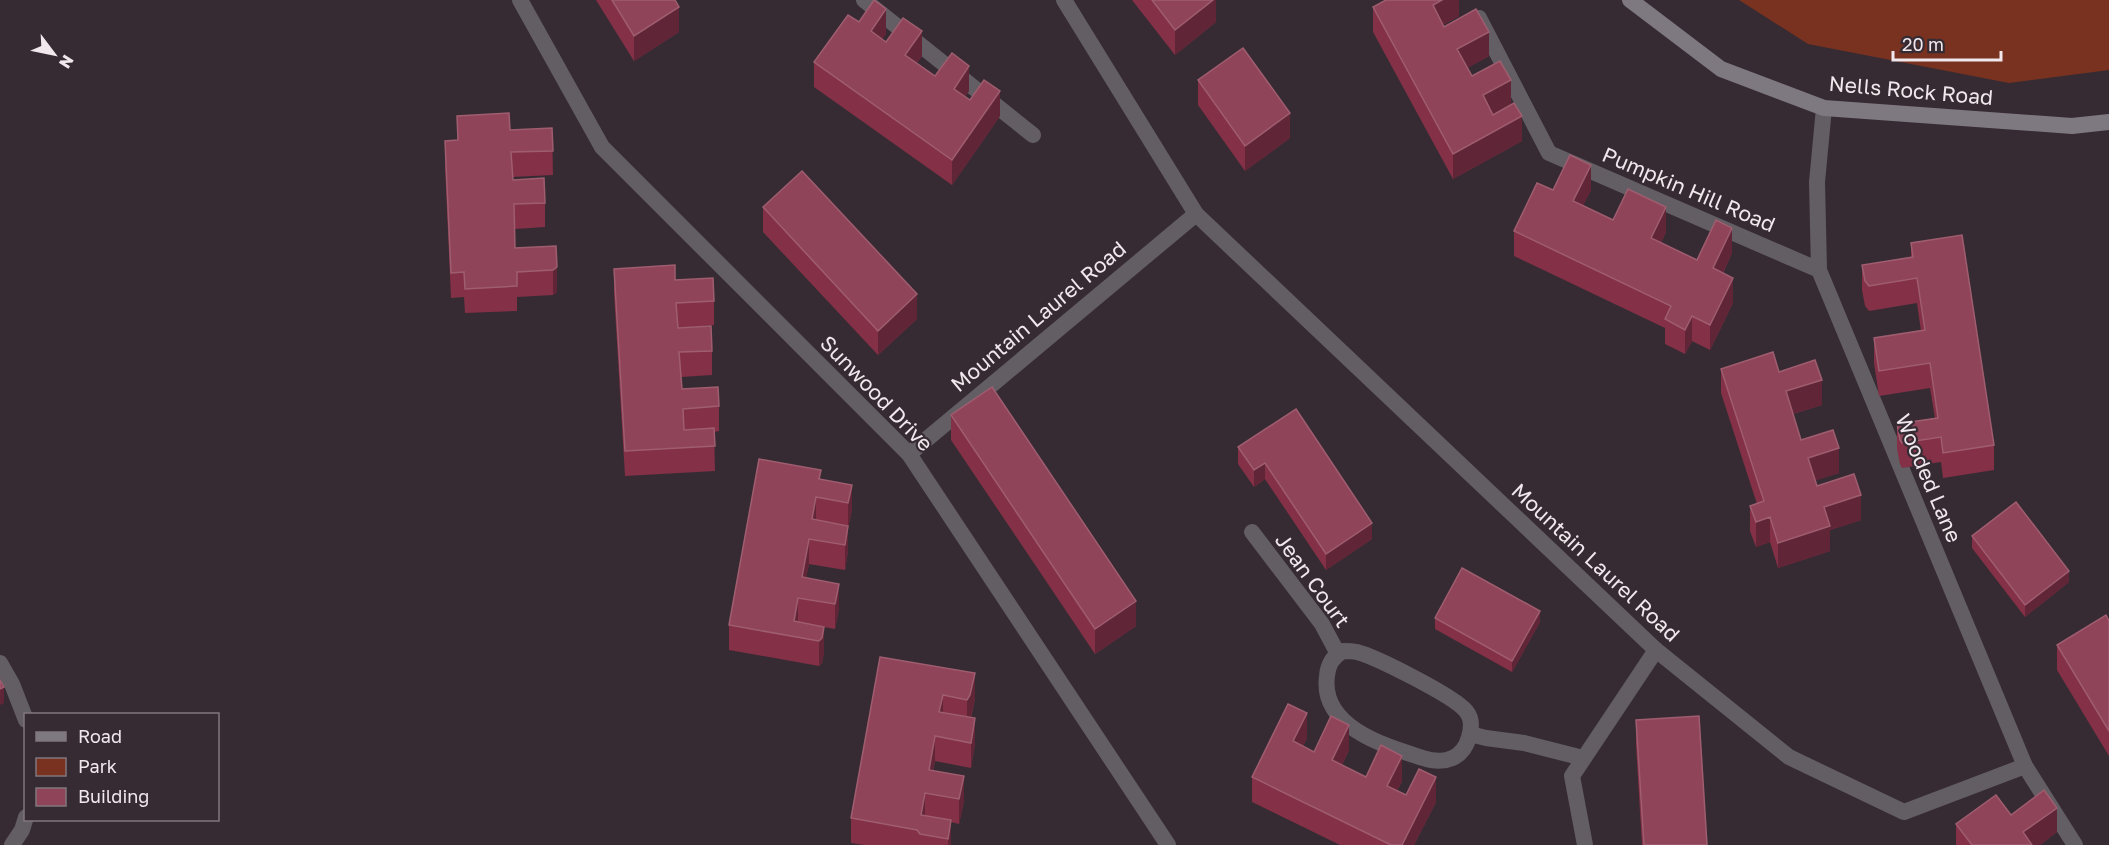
<svg xmlns="http://www.w3.org/2000/svg" width="2109" height="845" viewBox="0 0 2109 845" font-family="'Golos Text',sans-serif">
	<style>
		.green { fill: #78321f }
		.lines { fill: none; stroke-linecap: round; stroke-linejoin: round }
		.minor { stroke: #625e64; stroke-width: 16 }
		.secondary { stroke: #7e7881; stroke-width: 16 }
		.wall { fill: #843047 }
		.shaded-wall { fill: #602638 }
		.building { fill: #904459; stroke: #9f5d70; stroke-width: 1.5 }
		.labels { text-anchor: middle; dominant-baseline: central; stroke-width: 4.5; stroke-linejoin: round; paint-order: stroke }
		.street-label { font-size: 21px; fill: #f0e8ed; stroke: #372b33 }
	</style>
	<rect width="100%" height="100%" fill="#372b33"/>
	<path class="green" d="M1739,0H2109V70L2009,83L1808,44Z"/>
	<g class="lines">
		<g class="minor">
			<path d="M520,0L602,147L909,454L1168,845"/>
			<path d="M864,0L1033,135"/>
			<path d="M1064,0L1196,214L1656,650L1789,757L1904,812L2025,766"/>
			<path d="M1479,18L1549,153L1819,270"/>
			<path d="M1824,108L1817,182L1819,270L2025,766L2075,845"/>
			<path d="M909,454L1196,214"/>
			<path d="M1252,532L1322,624L1338,654"/>
			<path d="M1343,651C1348,651 1352,651 1357,652C1376,657 1454,696 1466,711C1472,718 1472,727 1469,737C1463,759 1444,765 1423,758C1385,746 1320,727 1327,676C1328,664 1333,656 1343,651Z"/>
			<path d="M0,663L12,684L26,720"/>
			<path d="M1470,734L1486,738L1524,743L1583,758"/>
			<path d="M12,845L22,830L26,817"/>
			<path d="M1585,845L1572,776L1656,650"/>
		</g>
		<path class="secondary" d="M1630,0L1721,69L1824,108L2072,126L2109,122"/>
	</g>
	<g class="wall">
		<path d="M596,0H675L679,32L634,61Z"/>
		<path d="M1132,0H1216V22L1175,55Z"/>
		<path d="M1459,0V16L1443,25L1444,27L1489,56L1467,68L1472,76L1511,105L1522,141L1453,179L1373,32V7Z"/>
		<path d="M859,22L886,34L882,39L886,42L922,56L917,63L935,76L969,91L965,97L970,100L1000,116L952,185L814,87V62Z"/>
		<path d="M1198,80L1290,138L1245,171L1198,105Z"/>
		<path d="M457,116L510,130L552,128L553,175L512,177L513,180L545,203V227L515,229V248L556,246L557,292L553,295L517,297V311L465,313L464,297L451,298L445,166V141L457,140Z"/>
		<path d="M1553,190H1591L1583,205L1613,220L1666,232L1661,243L1697,260L1732,253L1723,273L1733,303L1710,350L1692,341L1685,354L1665,344V328L1514,256V231Z"/>
		<path d="M763,207L917,319L878,355L763,232Z"/>
		<path d="M1911,243L1994,445V470L1943,478L1941,462L1902,468L1900,464L1897,449V424L1935,418L1930,388L1879,396L1874,363V338L1921,331L1917,303L1869,311L1865,306L1862,290V265L1911,258Z"/>
		<path d="M614,269L675,280L714,301V325L678,328L712,351V375L681,377L682,389L719,406V431L714,432L715,471L625,476L614,293Z"/>
		<path d="M1721,369L1779,372L1822,405L1793,414L1801,440L1839,473L1815,480L1817,486L1861,520L1830,530V551L1778,568L1770,542L1756,547L1750,531V506L1757,504L1721,393Z"/>
		<path d="M1296,409L1372,539L1326,570L1265,479L1254,487L1238,464V447Z"/>
		<path d="M951,415L1136,626L1095,654L951,440Z"/>
		<path d="M821,480L852,485V510L848,528V551L845,570L809,564L806,578L839,584V609L835,629L824,627V652L822,663L819,666L729,650V625Z"/>
		<path d="M1972,536L2069,582L2025,617L1972,548Z"/>
		<path d="M1435,618L1540,622L1512,672L1435,629Z"/>
		<path d="M2109,621V756L2057,670V645Z"/>
		<path d="M880,657L975,698L971,718L975,743L971,768L935,761L933,771L964,801L959,824L951,822V845H864L851,843V818Z"/>
		<path d="M1636,720L1707,845H1642L1636,745Z"/>
		<path d="M1307,738L1303,746L1314,752L1349,750L1342,765L1366,777L1402,781L1397,791L1406,795L1436,802L1414,845H1340L1252,802V777Z"/>
		<path d="M2011,815L2057,832L2040,845H1956V824Z"/>
	</g>
	<g class="shaded-wall">
		<path d="M1213,0H1216V22L1175,55V30Z"/>
		<path d="M1442,0H1459V16L1433,30V5Z"/>
		<path d="M679,7V32L634,61V36Z"/>
		<path d="M886,9V34L871,56V31Z"/>
		<path d="M922,31V56L905,80V55Z"/>
		<path d="M1489,32V56L1457,74V49Z"/>
		<path d="M969,66V91L954,114V89Z"/>
		<path d="M1511,80V105L1483,120V95Z"/>
		<path d="M1000,91V116L952,185V160Z"/>
		<path d="M1290,113V138L1245,171V146Z"/>
		<path d="M1522,116V141L1453,179V154Z"/>
		<path d="M1591,165V190L1573,226V201Z"/>
		<path d="M1666,207V232L1651,263V238Z"/>
		<path d="M1732,228V253L1713,293V268Z"/>
		<path d="M557,267V292L553,295V270Z"/>
		<path d="M1733,278V303L1710,350V325Z"/>
		<path d="M917,294V319L878,355V331Z"/>
		<path d="M1692,316V341L1685,354V330Z"/>
		<path d="M1822,380V405L1786,416V391Z"/>
		<path d="M1839,448V473L1808,483V458Z"/>
		<path d="M1265,463V479L1254,487V470Z"/>
		<path d="M852,485V510L848,528V551L845,570V545L848,526V503Z"/>
		<path d="M1861,495V520L1830,530V551L1778,568V543L1824,507Z"/>
		<path d="M816,497V522L812,519Z"/>
		<path d="M1770,517V542L1756,547V522Z"/>
		<path d="M1372,523V539L1326,570V554Z"/>
		<path d="M809,539V564L802,599V577Z"/>
		<path d="M2069,571V582L2025,617V605Z"/>
		<path d="M839,584V609L835,629V604Z"/>
		<path d="M798,598V623L794,621Z"/>
		<path d="M1136,601V626L1095,654V629Z"/>
		<path d="M1540,611V622L1512,672V661Z"/>
		<path d="M824,627V652L822,663L819,666V641Z"/>
		<path d="M975,673V698L970,720L967,724V700Z"/>
		<path d="M4,687V703L0,705V689Z"/>
		<path d="M943,695V720L939,712Z"/>
		<path d="M1307,713V738L1293,766V741Z"/>
		<path d="M975,718V743L971,768V743Z"/>
		<path d="M1349,725V750L1332,785V760Z"/>
		<path d="M935,736V761L929,795V770Z"/>
		<path d="M1402,756V781L1387,811V786Z"/>
		<path d="M964,776V801L959,824V799Z"/>
		<path d="M1436,777V802L1414,845H1402Z"/>
		<path d="M925,793V818L921,815Z"/>
		<path d="M2057,808V832L2040,845H2023V832Z"/>
		<path d="M951,820V845H948V839Z"/>
	</g>
	<g class="building">
		<path d="M612,0H675L679,7L634,36Z"/>
		<path d="M874,0L886,9L871,31L886,42L903,18L922,31L905,55L935,76L952,53L969,66L954,89L970,100L984,80L1000,91L952,160L814,62L848,15L859,22Z"/>
		<path d="M1152,0H1213L1175,30Z"/>
		<path d="M1386,0H1442L1433,5L1444,27L1476,9L1489,32L1457,49L1472,76L1500,61L1511,80L1483,95L1493,115L1514,103L1522,116L1453,154L1373,7Z"/>
		<path d="M1243,48L1290,113L1245,146L1198,80Z"/>
		<path d="M509,113L510,130L552,128L553,151L511,152L513,180L544,178L545,203L514,204L515,248L556,246L557,267L553,270L517,272V286L465,289L464,272L451,273L445,141L458,140L457,116Z"/>
		<path d="M1570,155L1591,165L1573,201L1613,220L1628,189L1666,207L1651,238L1697,260L1716,220L1732,228L1713,268L1733,278L1710,325L1692,316L1685,330L1665,319L1671,306L1514,231L1537,183L1553,190Z"/>
		<path d="M802,171L917,294L878,331L763,207Z"/>
		<path d="M1962,235L1994,445L1943,453L1941,437L1902,443L1900,440L1897,424L1938,418L1930,363L1879,371L1874,338L1925,330L1917,278L1869,286L1865,281L1862,265L1913,257L1911,243Z"/>
		<path d="M675,265V280L713,278L714,301L676,303L678,328L711,326L712,351L679,352L682,389L718,387L719,406L683,409L684,430L714,428L715,446L625,451L614,269Z"/>
		<path d="M1773,352L1779,372L1815,360L1822,380L1786,391L1801,440L1833,430L1839,448L1808,458L1817,486L1854,474L1861,495L1824,507L1830,526L1778,543L1770,517L1756,522L1750,506L1764,501L1721,369Z"/>
		<path d="M992,387L1136,601L1095,629L951,415Z"/>
		<path d="M1296,409L1372,523L1326,554L1265,463L1254,470L1238,447Z"/>
		<path d="M759,459L821,470L819,479L852,485L848,503L816,497L812,519L848,526L845,545L809,539L802,577L839,584L835,604L798,598L794,621L824,627L822,638L819,641L729,625Z"/>
		<path d="M2016,502L2069,571L2025,605L1972,536Z"/>
		<path d="M1462,568L1540,611L1512,661L1435,618Z"/>
		<path d="M2106,615L2109,621V731L2057,645Z"/>
		<path d="M880,657L975,673L970,695L967,700L943,695L939,712L975,718L971,743L935,736L929,770L964,776L959,799L925,793L921,815L951,820L948,839L920,834L917,830L851,818Z"/>
		<path d="M0,680L4,687L0,689Z"/>
		<path d="M1288,704L1307,713L1293,741L1314,752L1331,716L1349,725L1332,760L1366,777L1381,745L1402,756L1387,786L1406,795L1419,769L1436,777L1402,845H1391L1252,777Z"/>
		<path d="M1699,716L1707,845H1644L1636,720Z"/>
		<path d="M2044,790L2057,808L2023,832L2032,845H1972L1956,824L1996,795L2011,815Z"/>
	</g>
	<g class="labels">
		<g class="street-label">
			<text transform="translate(1911 90) rotate(5)">Nells Rock Road</text>
			<text transform="translate(1689 189) rotate(23)">Pumpkin Hill Road</text>
			<text transform="translate(1038 316) rotate(-40)">Mountain Laurel Road</text>
			<text transform="translate(877 393) rotate(46)">Sunwood Drive</text>
			<text transform="translate(1929 478) rotate(67)">Wooded Lane</text>
			<text transform="translate(1596 562) rotate(43)">Mountain Laurel Road</text>
			<text transform="translate(1313 580) rotate(54)">Jean Court</text>
		</g>
	</g>
	<rect x="24" y="713" width="195" height="108" fill="#372b33" stroke="#81777d" stroke-width="1.5"/>
	<rect x="36" y="732" width="30" height="9" fill="#7e7881" stroke="#81777d" stroke-width="1.5"/>
	<text x="78" y="743" font-size="18" fill="#f0e8ed">Road</text>
	<rect x="36" y="758" width="30" height="18" fill="#78321f" stroke="#81777d" stroke-width="1.5"/>
	<text x="78" y="773" font-size="18" fill="#f0e8ed">Park</text>
	<rect x="36" y="788" width="30" height="18" fill="#904459" stroke="#81777d" stroke-width="1.5"/>
	<text x="78" y="803" font-size="18" fill="#f0e8ed">Building</text>
	<g transform="translate(54 54) rotate(122)" stroke="#372b33" stroke-width="4.5" paint-order="stroke">
	<path d="M0-4.5L10 22L0 15L-10 22Z" fill="#f0e8ed"/>
	<text y="-9" font-size="16" font-weight="bold" text-anchor="middle" fill="#f0e8ed">N</text>
	</g>
	<path d="M1893 51v9h108v-9" fill="none" stroke="#f0e8ed" stroke-width="3"/>
	<text x="1902" y="51" font-size="18" fill="#f0e8ed" stroke="#372b33" stroke-width="4.5" paint-order="stroke">20 m</text>
</svg>
